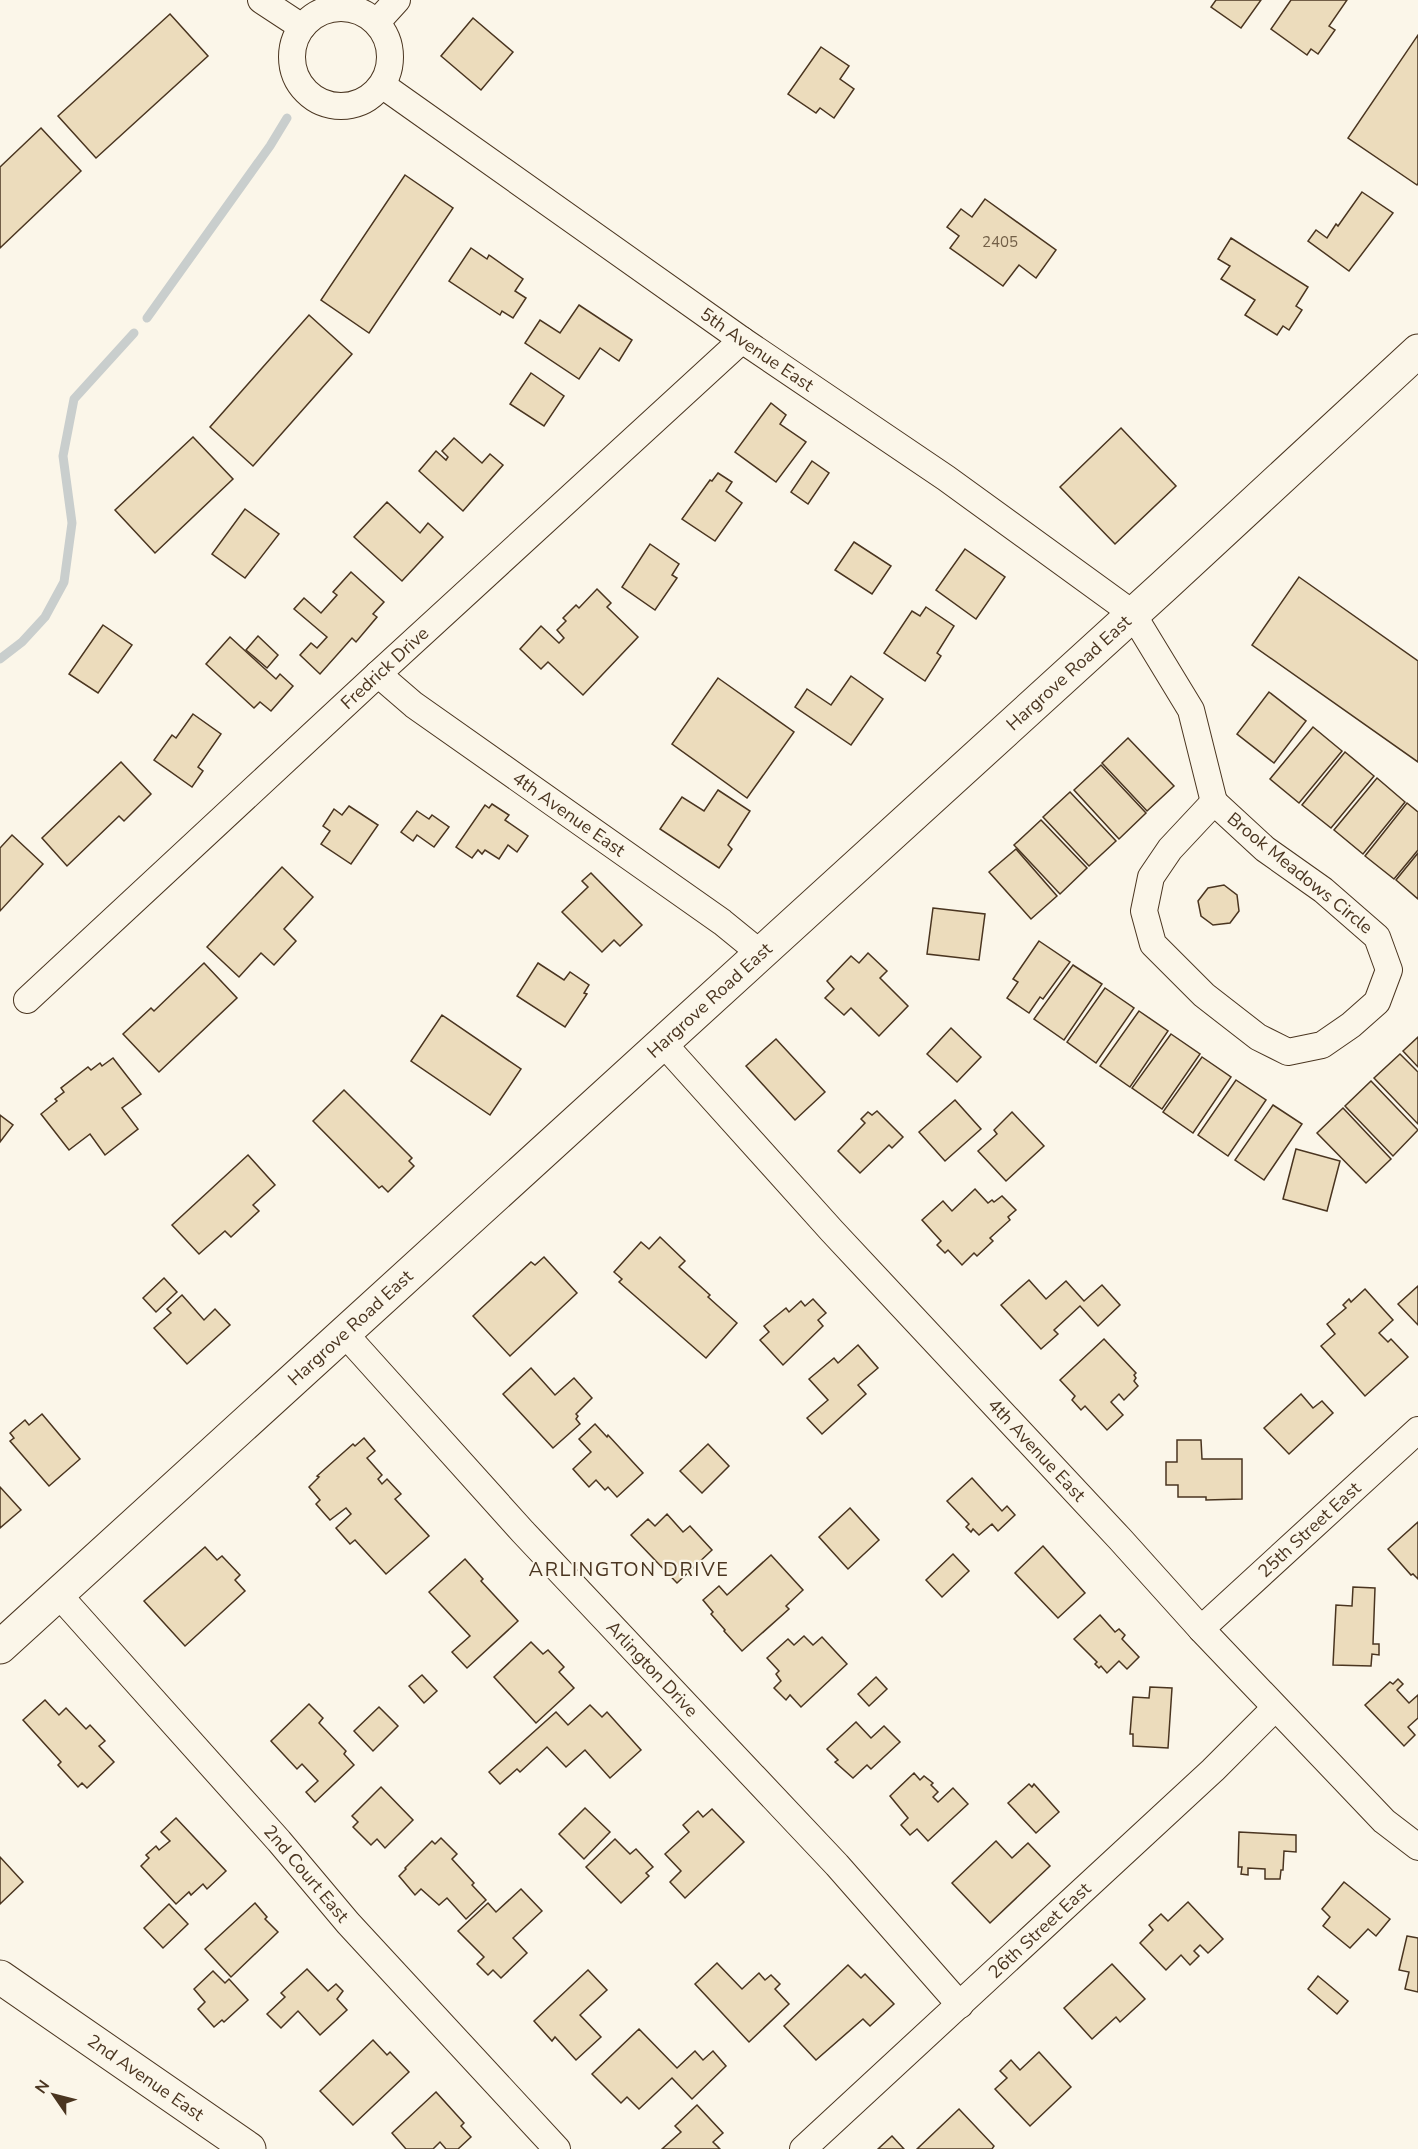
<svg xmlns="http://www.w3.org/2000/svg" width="1418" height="2149" viewBox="0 0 1418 2149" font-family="'Nunito Sans',sans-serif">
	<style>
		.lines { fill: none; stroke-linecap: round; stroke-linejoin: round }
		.stream { stroke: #c9cecd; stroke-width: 9 }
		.building { fill: #ecdcbc; stroke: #4a3520; stroke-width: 1.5 }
		.minor-casing { stroke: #4a3520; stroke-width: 28 }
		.tertiary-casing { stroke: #4a3520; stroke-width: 35 }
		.secondary-casing { stroke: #4a3520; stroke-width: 35 }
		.minor { stroke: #fbf6e9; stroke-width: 26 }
		.tertiary { stroke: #fbf6e9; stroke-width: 33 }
		.secondary { stroke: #fbf6e9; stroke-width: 33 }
		.labels { text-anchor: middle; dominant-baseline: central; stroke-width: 4.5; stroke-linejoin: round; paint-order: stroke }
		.number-label { font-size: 15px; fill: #725f47 }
		.street-label { font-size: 18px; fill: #4a3520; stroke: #fbf6e9 }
		.neighbourhood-label { font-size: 20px; letter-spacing: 1.5px; fill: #4a3520; stroke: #fbf6e9 }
	</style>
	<rect width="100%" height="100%" fill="#fbf6e9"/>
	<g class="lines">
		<g class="stream">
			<path d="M147,318L270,146L287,118"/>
			<path d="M0,659L22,642L45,617L64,582L72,523L63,456L74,399L134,333"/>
		</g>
	</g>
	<g class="building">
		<path d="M1216,0H1261L1241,28L1211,7Z"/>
		<path d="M1291,0H1347L1329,26L1335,30L1318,54L1311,49L1307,55L1271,29Z"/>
		<path d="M170,14L208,56L96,158L58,116Z"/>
		<path d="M473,18L513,52L481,90L441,56Z"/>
		<path d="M1418,35V183L1417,185L1348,138Z"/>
		<path d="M821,47L849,66L840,79L854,89L834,118L820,108L816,113L788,94Z"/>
		<path d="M41,128L81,171L0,248V167Z"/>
		<path d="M405,175L453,208L369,333L321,300Z"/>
		<path d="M1362,192L1393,213L1349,271L1308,241L1316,230L1327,238L1336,224L1338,226Z"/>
		<path d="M985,199L1056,250L1036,278L1019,265L1003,286L950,248L959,236L947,227L961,209L972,217Z"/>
		<path d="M1231,238L1308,287L1296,306L1302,310L1289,330L1283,326L1277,335L1245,315L1255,300L1221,279L1230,266L1218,259Z"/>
		<path d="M471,248L487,259L489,255L523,279L515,291L526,298L513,318L502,311L500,315L449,281Z"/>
		<path d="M579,305L632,340L619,361L600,348L579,379L525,343L540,320L560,333Z"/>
		<path d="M309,315L352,354L253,466L210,427Z"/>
		<path d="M531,373L564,396L544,426L510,404Z"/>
		<path d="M771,403L786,415L780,424L806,442L776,482L735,452Z"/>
		<path d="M1121,428L1176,486L1115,544L1060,487Z"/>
		<path d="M193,437L233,479L155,553L115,510Z"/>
		<path d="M454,438L482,463L490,454L503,465L463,511L419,471L436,451L446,460L448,457L442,451Z"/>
		<path d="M812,461L829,473L808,504L791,492Z"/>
		<path d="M718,473L732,482L726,491L742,503L715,541L682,519L710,480L712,481Z"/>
		<path d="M387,502L420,533L428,523L443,537L402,581L354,537Z"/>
		<path d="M245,509L279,534L245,578L212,554Z"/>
		<path d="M854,542L891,566L872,594L835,570Z"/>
		<path d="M650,544L679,564L672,575L677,578L655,610L622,587Z"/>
		<path d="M965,549L1005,577L976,619L936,590Z"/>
		<path d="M351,572L384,602L373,614L377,617L356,642L352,638L320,674L300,655L311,643L317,648L327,637L294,609L304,598L321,613L337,595L333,592Z"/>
		<path d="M1299,577L1418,661V762L1252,645Z"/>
		<path d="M597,589L611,603L607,607L638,637L583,695L548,662L541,669L520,649L541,626L559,643L564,638L557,630L566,621L563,618L576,605L579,608Z"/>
		<path d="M926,607L954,626L937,653L941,656L925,681L884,653L912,611L920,616Z"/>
		<path d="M103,625L132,645L98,693L69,674Z"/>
		<path d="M258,636L278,655L267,668L246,650Z"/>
		<path d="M230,637L276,679L280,674L293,686L271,711L260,702L254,708L206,664Z"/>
		<path d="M851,676L883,699L851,745L795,707L807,689L831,705Z"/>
		<path d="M718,678L794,732L747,798L672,744Z"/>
		<path d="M1269,692L1306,721L1274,763L1237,734Z"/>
		<path d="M193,714L221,734L198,767L203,771L192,787L154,760L172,735L176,738Z"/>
		<path d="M1313,727L1342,751L1299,803L1270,779Z"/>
		<path d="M1128,738L1174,786L1147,811L1102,763Z"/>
		<path d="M1345,752L1374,776L1331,828L1302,805Z"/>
		<path d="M121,762L151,794L124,821L119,816L67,866L42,838Z"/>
		<path d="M1101,765L1146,813L1119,839L1074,790Z"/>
		<path d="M1377,778L1405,802L1363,854L1334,830Z"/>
		<path d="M718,790L750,811L728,845L732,849L719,868L660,829L682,797L704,811Z"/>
		<path d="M1070,792L1116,841L1089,866L1043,817Z"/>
		<path d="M1407,803L1418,812V850L1394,879L1365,856Z"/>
		<path d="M492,804L509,815L505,820L528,836L517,852L508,845L499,859L485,850L482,854L478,850L472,858L456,847L485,805L489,808Z"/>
		<path d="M349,806L378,825L351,864L321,844L330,831L323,826L334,809L342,815Z"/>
		<path d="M417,811L429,819L432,815L449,827L434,847L417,835L413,841L401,832Z"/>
		<path d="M1041,820L1087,868L1060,894L1014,845Z"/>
		<path d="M12,835L43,864L0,911V848Z"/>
		<path d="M1016,849L1057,896L1031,919L989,872Z"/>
		<path d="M1418,853V899L1396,880Z"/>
		<path d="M282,867L313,897L284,929L296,941L274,965L261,953L239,977L207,947Z"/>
		<path d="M591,873L642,925L620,946L614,940L602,952L562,912L588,887L582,881Z"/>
		<path d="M1224,885L1237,895L1239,911L1230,923L1213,925L1201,916L1198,901L1208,888Z"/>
		<path d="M933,908L985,914L979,960L927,954Z"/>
		<path d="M1039,941L1070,962L1043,999L1040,997L1029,1013L1007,998L1018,982L1013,979Z"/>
		<path d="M868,953L887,971L880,978L908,1006L879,1036L851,1008L844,1015L825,998L834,989L827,981L851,956L859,963Z"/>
		<path d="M204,963L237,998L159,1072L123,1034L151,1008L154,1011Z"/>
		<path d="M538,963L564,980L570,972L589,985L584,993L587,994L565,1027L517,996Z"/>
		<path d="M1073,965L1102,984L1064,1040L1034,1019Z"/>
		<path d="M1105,988L1134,1008L1096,1063L1067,1042Z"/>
		<path d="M1139,1011L1168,1031L1130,1087L1100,1066Z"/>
		<path d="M442,1015L521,1069L490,1115L411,1061Z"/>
		<path d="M951,1028L981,1057L957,1082L927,1054Z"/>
		<path d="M1171,1034L1200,1054L1162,1109L1132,1088Z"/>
		<path d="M1418,1037V1067L1403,1051Z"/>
		<path d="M776,1039L825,1092L795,1120L746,1066Z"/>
		<path d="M1400,1054L1418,1072V1124L1374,1078Z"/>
		<path d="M1202,1057L1231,1077L1193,1133L1163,1112Z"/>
		<path d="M113,1058L141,1094L122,1108L138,1129L105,1155L90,1134L69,1150L41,1114L57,1101L55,1099L64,1092L61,1088L88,1067L91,1070L100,1063L102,1066Z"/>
		<path d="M1236,1080L1266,1100L1228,1156L1198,1135Z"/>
		<path d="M1371,1081L1418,1130L1393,1156L1345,1106Z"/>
		<path d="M344,1090L412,1158L409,1161L414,1166L388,1192L382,1186L379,1188L313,1121Z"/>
		<path d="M955,1100L981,1129L945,1161L919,1132Z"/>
		<path d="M1273,1105L1302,1124L1264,1180L1235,1160Z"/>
		<path d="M1343,1108L1391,1159L1366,1183L1317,1133Z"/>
		<path d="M877,1111L903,1137L892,1148L889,1145L860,1173L838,1151L865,1123L861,1119L868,1112L872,1115Z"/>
		<path d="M1012,1112L1044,1146L1006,1181L978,1151L997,1134L994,1130Z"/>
		<path d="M0,1115L13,1125L0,1142Z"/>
		<path d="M1296,1149L1340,1161L1327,1211L1283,1199Z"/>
		<path d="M248,1155L275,1185L253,1205L259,1211L231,1237L225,1231L199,1254L172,1225Z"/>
		<path d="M975,1189L988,1203L992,1200L994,1202L1002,1196L1016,1210L1008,1217L1010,1220L990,1238L993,1241L977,1256L974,1253L962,1265L948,1250L945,1253L937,1245L941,1241L922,1220L943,1201L952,1211Z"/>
		<path d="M660,1237L685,1261L679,1267L710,1295L708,1297L737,1323L706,1358L619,1282L622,1279L614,1272L641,1242L649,1249Z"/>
		<path d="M544,1257L577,1293L510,1356L473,1316L531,1262L535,1265Z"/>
		<path d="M164,1278L177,1292L156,1312L143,1298Z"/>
		<path d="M1029,1280L1046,1299L1066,1281L1084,1301L1102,1285L1120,1305L1098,1326L1080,1306L1054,1330L1058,1334L1041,1349L1001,1305Z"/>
		<path d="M1418,1286V1325L1398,1304Z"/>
		<path d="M1365,1289L1393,1320L1379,1333L1388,1342L1391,1339L1408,1357L1365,1396L1321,1346L1335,1334L1327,1324L1346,1308L1343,1305L1349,1299L1351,1302Z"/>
		<path d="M182,1295L204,1320L215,1309L230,1325L187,1364L154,1328L171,1313L167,1309Z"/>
		<path d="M813,1299L826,1313L818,1320L823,1326L783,1365L760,1340L769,1332L764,1326L786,1308L789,1312L801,1301L805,1306Z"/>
		<path d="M1104,1339L1136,1373L1134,1375L1136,1378L1134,1381L1138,1386L1124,1400L1119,1394L1111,1402L1123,1415L1107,1430L1085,1406L1081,1410L1072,1400L1075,1396L1060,1380Z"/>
		<path d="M858,1345L878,1368L858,1385L866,1394L822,1434L807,1418L828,1400L809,1379L834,1358L838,1363Z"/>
		<path d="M531,1368L555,1395L574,1378L592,1398L576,1414L578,1416L576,1419L580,1424L553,1448L503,1394Z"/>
		<path d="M1301,1394L1313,1408L1322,1401L1333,1413L1289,1454L1264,1428Z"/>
		<path d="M42,1414L80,1459L49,1486L10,1441L14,1438L10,1433L25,1420L29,1425Z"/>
		<path d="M595,1424L607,1437L608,1435L643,1473L617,1497L608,1487L605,1490L596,1480L589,1487L573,1469L591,1452L579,1439Z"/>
		<path d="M364,1438L375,1451L367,1458L382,1475L378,1479L382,1484L387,1479L401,1494L395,1499L429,1536L386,1574L355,1540L350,1544L336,1528L351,1514L346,1508L330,1520L316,1504L320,1500L309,1487L319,1477L317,1476L353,1444L355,1446Z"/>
		<path d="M1177,1440H1201L1202,1459H1242V1499L1206,1500V1497H1178V1485H1166V1462H1177Z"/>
		<path d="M708,1444L729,1466L702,1493L680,1471Z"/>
		<path d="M972,1478L1002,1511L1007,1506L1015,1515L998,1531L992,1524L979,1535L973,1529L971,1532L966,1527L969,1524L947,1501Z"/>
		<path d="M0,1487L21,1510L0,1528Z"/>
		<path d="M850,1508L879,1540L848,1569L819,1537Z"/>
		<path d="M667,1514L683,1532L690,1526L712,1550L677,1583L631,1535L648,1519L655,1526Z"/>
		<path d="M1418,1522V1579L1413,1574L1411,1575L1388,1549Z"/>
		<path d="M1043,1546L1085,1593L1058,1618L1015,1573Z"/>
		<path d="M205,1547L217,1560L222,1556L240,1575L235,1580L245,1591L185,1646L144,1601Z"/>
		<path d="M953,1554L969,1571L942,1597L926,1580Z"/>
		<path d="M771,1555L803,1590L786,1606L789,1609L742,1651L724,1631L725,1630L711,1614L713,1612L703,1600L719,1586L727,1595Z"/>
		<path d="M465,1559L483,1579L481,1581L518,1621L467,1668L452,1652L470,1636L429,1592Z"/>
		<path d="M1353,1587L1375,1588L1373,1644H1379V1655L1372,1654L1371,1666L1333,1665L1336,1605L1352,1606Z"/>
		<path d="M1100,1615L1115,1632L1119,1629L1125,1635L1122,1639L1139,1657L1127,1669L1119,1661L1107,1673L1101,1666L1099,1668L1095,1664L1097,1662L1074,1639Z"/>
		<path d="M804,1636L813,1645L822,1637L847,1664L801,1707L790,1695L786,1700L774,1688L781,1681L776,1674L779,1671L767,1658L788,1639L794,1645Z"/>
		<path d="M531,1642L543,1654L548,1650L564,1667L559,1672L574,1688L536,1723L494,1677Z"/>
		<path d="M422,1675L437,1691L424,1703L409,1686Z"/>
		<path d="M876,1677L887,1689L869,1706L858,1694Z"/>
		<path d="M1398,1679L1403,1684L1397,1690L1409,1703L1418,1695V1718L1408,1727L1415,1735L1404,1746L1365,1705L1390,1682L1393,1684Z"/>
		<path d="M1150,1687L1172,1688L1168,1748L1133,1746V1734H1130L1133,1697L1149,1698Z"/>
		<path d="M45,1700L59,1715L66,1708L86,1729L90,1725L105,1741L99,1746L114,1762L87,1788L82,1783L78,1787L58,1765L61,1762L23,1720Z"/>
		<path d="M309,1704L323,1718L319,1723L346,1751L344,1754L354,1765L315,1802L306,1792L318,1781L302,1764L297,1769L271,1741Z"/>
		<path d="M590,1705L602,1717L607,1712L641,1750L610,1778L585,1750L566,1767L547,1747L520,1772L517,1769L500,1784L489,1772L556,1712L568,1725Z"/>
		<path d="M379,1707L398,1726L373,1751L354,1731Z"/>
		<path d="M856,1722L871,1738L884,1726L900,1742L871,1769L867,1765L853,1778L835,1762L838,1760L827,1749Z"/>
		<path d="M914,1773L920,1780L924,1776L933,1783L931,1785L938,1792L933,1797L938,1802L953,1788L968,1804L928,1841L917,1829L910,1835L901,1825L908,1818L890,1796Z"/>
		<path d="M1029,1784L1032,1787L1034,1784L1059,1812L1036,1833L1008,1803Z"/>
		<path d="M381,1787L413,1820L385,1848L377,1839L371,1845L353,1827L358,1822L352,1816Z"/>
		<path d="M585,1808L610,1832L584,1859L559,1834Z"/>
		<path d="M712,1809L744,1842L685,1898L670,1882L681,1871L665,1854L689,1832L683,1825L698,1811L703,1817Z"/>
		<path d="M176,1818L226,1871L207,1889L203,1884L191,1895L189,1892L176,1904L141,1866L149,1858L146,1855L156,1846L159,1850L170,1841L161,1832Z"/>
		<path d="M1239,1832L1296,1835V1852L1284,1851L1283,1870H1281L1280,1879H1265V1869L1248,1868V1875L1241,1874L1242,1867H1238Z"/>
		<path d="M441,1838L457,1854L452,1859L474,1883L472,1885L486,1900L466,1919L447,1898L439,1905L421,1889L415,1895L399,1876L406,1869L405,1868L432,1841L435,1844Z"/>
		<path d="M615,1839L630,1854L636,1849L653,1867L646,1873L649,1876L621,1903L586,1867Z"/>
		<path d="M996,1841L1012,1858L1028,1843L1050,1866L990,1923L952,1883Z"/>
		<path d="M0,1857L23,1882L0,1904Z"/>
		<path d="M1344,1882L1390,1919L1376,1936L1368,1929L1350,1948L1323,1926L1330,1917L1322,1909Z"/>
		<path d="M521,1889L542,1911L513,1938L527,1953L501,1978L493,1970L488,1975L477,1964L484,1957L458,1931L488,1903L496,1912Z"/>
		<path d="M1188,1902L1223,1939L1208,1953L1200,1945L1194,1951L1199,1956L1190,1965L1181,1955L1166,1970L1140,1943L1153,1930L1149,1925L1161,1914L1168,1921Z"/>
		<path d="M255,1903L267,1917L265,1919L278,1932L231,1977L205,1949Z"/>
		<path d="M169,1904L188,1924L163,1948L144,1928Z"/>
		<path d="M1407,1936L1418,1938V1992L1405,1989L1409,1972L1399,1970Z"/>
		<path d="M717,1963L742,1989L759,1973L765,1980L771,1975L780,1984L775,1989L789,2004L749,2042L695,1984Z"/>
		<path d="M1112,1964L1145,1999L1120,2022L1116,2017L1092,2039L1064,2008Z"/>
		<path d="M848,1965L861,1978L865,1974L894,2004L870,2026L863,2019L816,2060L784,2026Z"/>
		<path d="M307,1969L328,1991L336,1984L343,1991L337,1999L347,2010L320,2035L298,2011L281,2028L267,2014L285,1997L281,1993Z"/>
		<path d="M588,1970L607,1990L580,2015L601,2037L576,2060L555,2037L552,2041L534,2021Z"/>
		<path d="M213,1971L225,1983L229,1979L248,2000L224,2022L222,2020L214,2027L198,2009L205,2002L194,1989Z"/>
		<path d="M1318,1976L1348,2001L1337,2014L1308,1989Z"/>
		<path d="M639,2029L677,2068L695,2051L703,2060L713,2051L726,2066L692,2099L672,2078L639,2109L627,2097L621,2103L592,2074Z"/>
		<path d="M373,2040L387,2055L390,2052L409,2072L353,2125L320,2091Z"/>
		<path d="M1039,2052L1071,2087L1030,2126L995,2089L1007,2078L1000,2071L1011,2060L1020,2070Z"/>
		<path d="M436,2092L464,2123L461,2126L471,2137L458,2149H446L440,2142L433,2149H406L392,2133Z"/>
		<path d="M697,2105L723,2133L713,2142L720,2149H662L681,2132L675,2126Z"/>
		<path d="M959,2109L994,2146L992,2149H917Z"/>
		<path d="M892,2136L904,2149H878Z"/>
	</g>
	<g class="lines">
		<g class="minor-casing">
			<g id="minor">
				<path d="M261,0L302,27"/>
				<circle cx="341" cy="57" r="49"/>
				<path d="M377,22L397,0"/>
				<path id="s1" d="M382,85L742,340L946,478L1132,613L1191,710L1214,802"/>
				<path id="s2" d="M378,674L414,705L722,922L760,953"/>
				<path d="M1214,802L1265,849L1323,890L1377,937L1389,970L1377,1002L1351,1025L1322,1045L1288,1052L1258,1037L1204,995L1153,944L1144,911L1151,877L1170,849Z"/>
				<path id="s3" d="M27,1000L378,674L742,340"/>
				<path id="s4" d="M662,1042L832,1231L1120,1539L1201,1629L1384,1821L1418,1847"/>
				<path id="s5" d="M344,1333L523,1532L837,1865L960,2005"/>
				<path id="s6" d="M58,1594L279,1841L348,1923L557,2149"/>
				<path id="s7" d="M1201,1629L1418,1430"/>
				<path id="s8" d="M803,2149L1213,1770L1275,1708"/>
			</g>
		</g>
		<g class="tertiary-casing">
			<g id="tertiary">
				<path id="s9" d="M0,1977L249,2149"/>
			</g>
		</g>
		<g class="secondary-casing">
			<g id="secondary">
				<path id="s10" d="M0,1647L1164,586L1418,351"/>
			</g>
		</g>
		<use href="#minor" class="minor"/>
		<use href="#tertiary" class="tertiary"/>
		<use href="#secondary" class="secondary"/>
	</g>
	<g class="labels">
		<g class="number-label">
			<text x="1000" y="242">2405</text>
		</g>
		<g class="street-label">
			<text stroke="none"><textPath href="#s1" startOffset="459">5th Avenue East</textPath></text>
			<text stroke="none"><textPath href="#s3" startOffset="488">Fredrick Drive</textPath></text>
			<text stroke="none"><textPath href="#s10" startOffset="1446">Hargrove Road East</textPath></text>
			<text stroke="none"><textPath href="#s2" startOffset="237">4th Avenue East</textPath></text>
			<text transform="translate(1300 873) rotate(39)">Brook Meadows Circle</text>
			<text stroke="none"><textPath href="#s10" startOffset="960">Hargrove Road East</textPath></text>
			<text stroke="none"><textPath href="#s10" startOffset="474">Hargrove Road East</textPath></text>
			<text stroke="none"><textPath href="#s4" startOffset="554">4th Avenue East</textPath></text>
			<text stroke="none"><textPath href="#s7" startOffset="147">25th Street East</textPath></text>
			<text stroke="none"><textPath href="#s5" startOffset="456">Arlington Drive</textPath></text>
			<text stroke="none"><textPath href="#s6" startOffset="374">2nd Court East</textPath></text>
			<text stroke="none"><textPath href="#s8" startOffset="322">26th Street East</textPath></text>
			<text stroke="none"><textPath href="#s9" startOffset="177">2nd Avenue East</textPath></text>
		</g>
		<g class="neighbourhood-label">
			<text x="629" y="1569">ARLINGTON DRIVE</text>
		</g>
	</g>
	<g transform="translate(54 2095) rotate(305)" stroke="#fbf6e9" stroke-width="4.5" paint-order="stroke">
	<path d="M0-4.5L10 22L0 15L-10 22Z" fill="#4a3520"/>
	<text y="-9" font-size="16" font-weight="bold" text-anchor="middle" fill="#4a3520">N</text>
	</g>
</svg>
